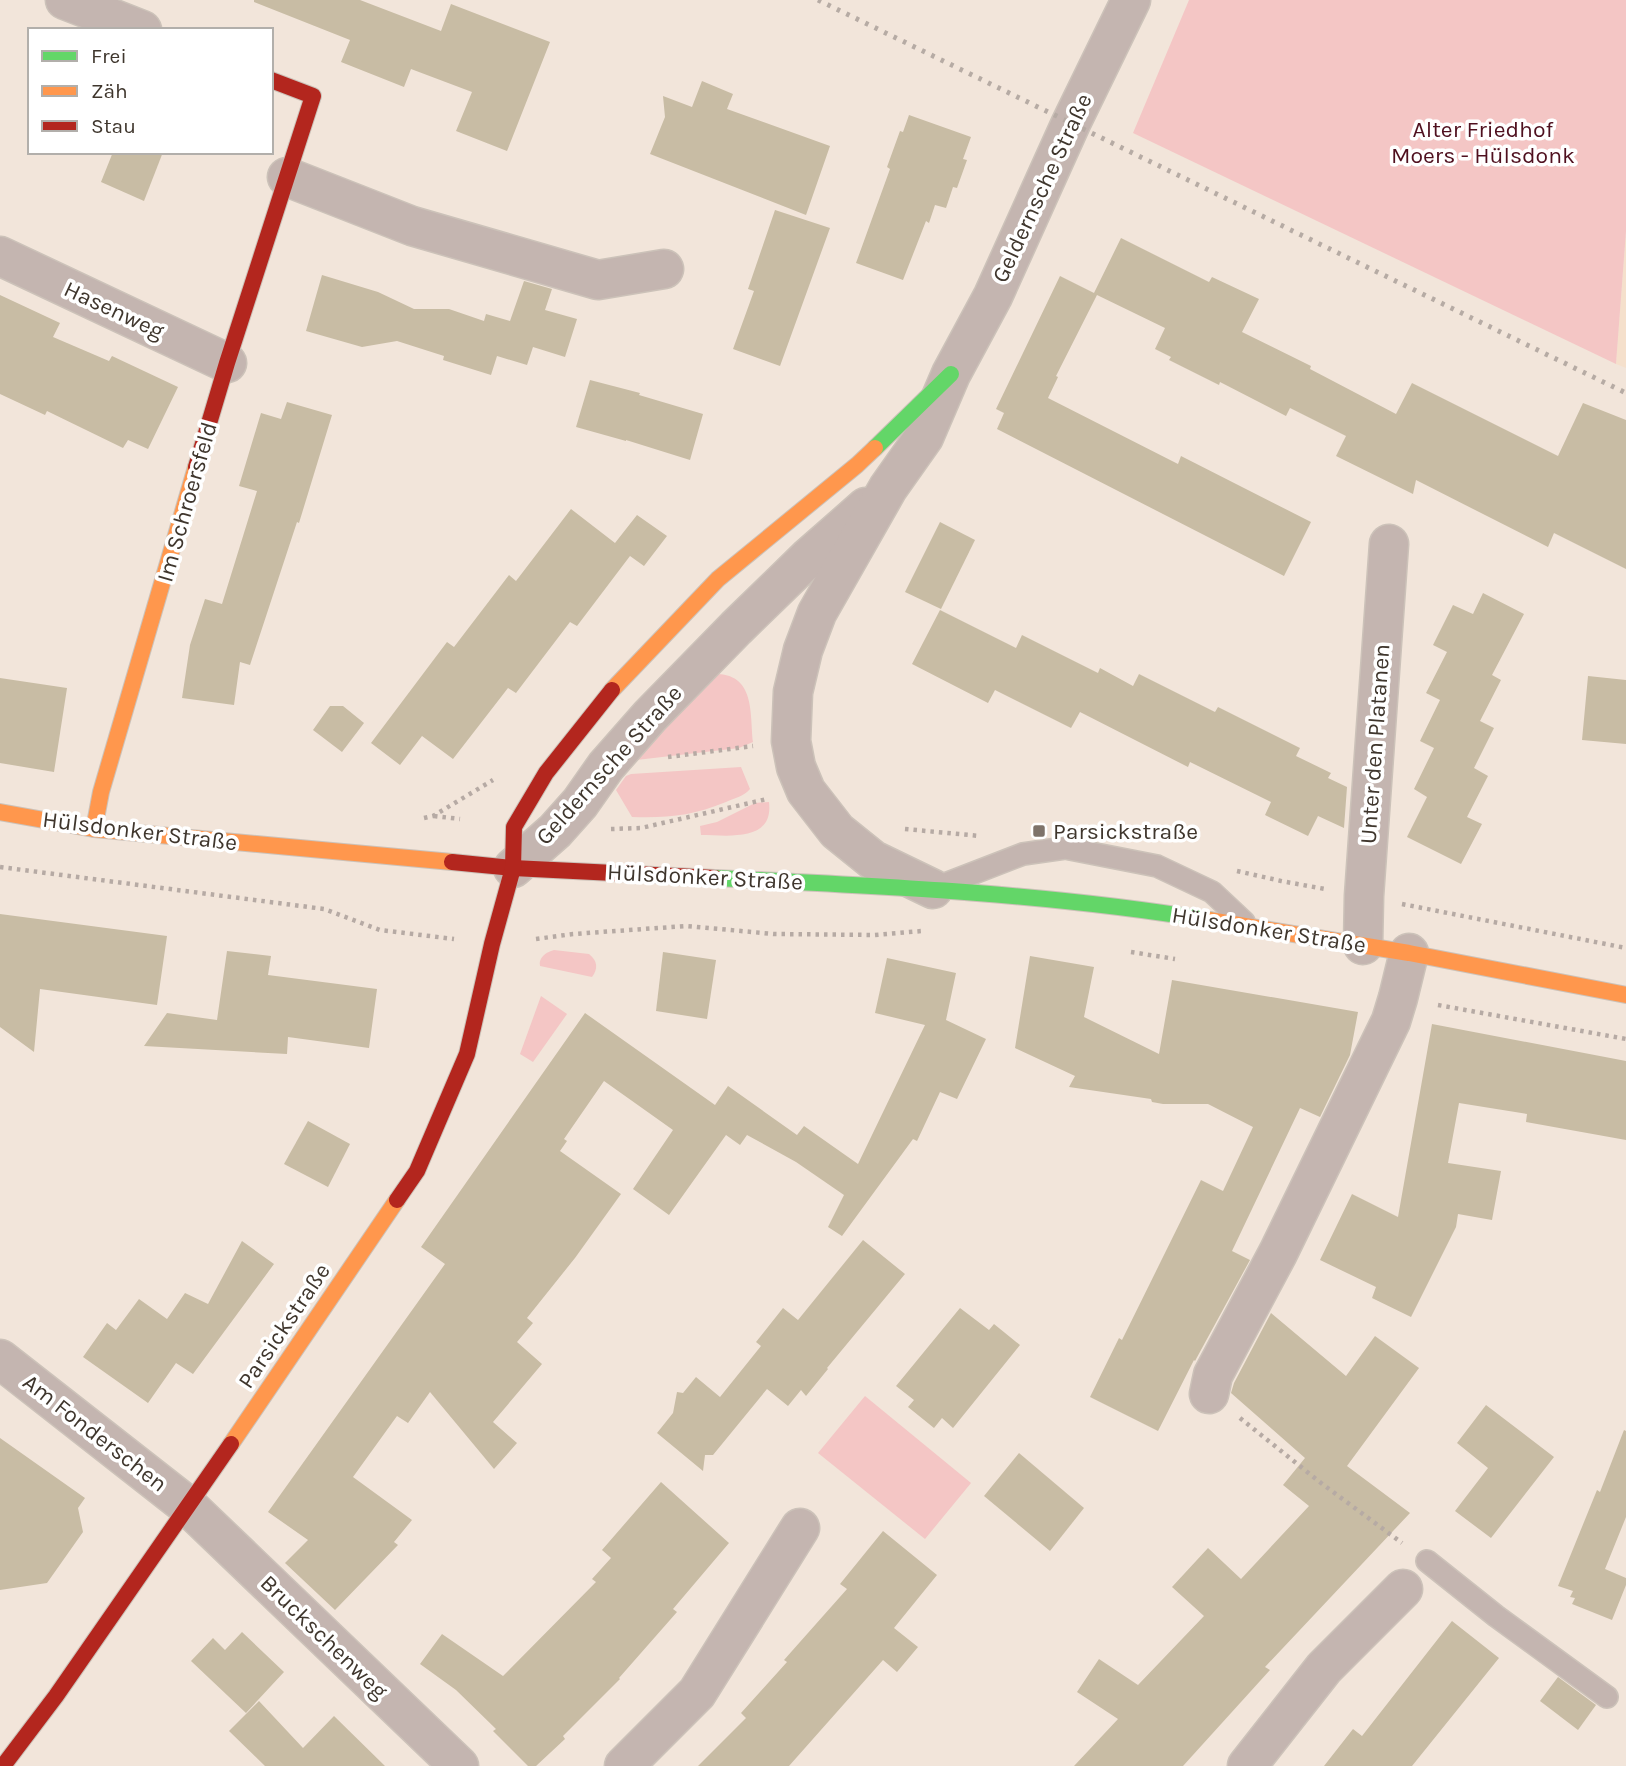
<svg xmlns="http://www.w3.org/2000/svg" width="1626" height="1766" viewBox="0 0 1626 1766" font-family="Karla,sans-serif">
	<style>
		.built { fill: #f5e0cc }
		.green { fill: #f4c6c5 }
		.building { fill: #c8bca4 }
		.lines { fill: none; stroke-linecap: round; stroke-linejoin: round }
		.lane-casing { stroke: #ccc2b9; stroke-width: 24 }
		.street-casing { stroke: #ccc2b9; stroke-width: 41 }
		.fast-casing { stroke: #ccc2b9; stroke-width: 18 }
		.slow-casing { stroke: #ccc2b9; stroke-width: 18 }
		.jam-casing { stroke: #ccc2b9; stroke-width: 18 }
		.path { stroke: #b6aaa4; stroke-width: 4.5; stroke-dasharray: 3.5 5; stroke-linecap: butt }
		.lane { stroke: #c4b5b0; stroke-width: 21 }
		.street { stroke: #c4b5b0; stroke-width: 38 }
		.fast { stroke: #63d668; stroke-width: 16 }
		.slow { stroke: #ff974d; stroke-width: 16 }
		.jam { stroke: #b3261e; stroke-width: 16 }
		.rail { stroke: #b6aba4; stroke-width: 5; stroke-dasharray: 3.5 7; stroke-linecap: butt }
		.poi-dot { fill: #7e736a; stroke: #fff; stroke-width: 2.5 }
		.labels { text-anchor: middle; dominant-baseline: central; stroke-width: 7; stroke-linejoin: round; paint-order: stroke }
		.park-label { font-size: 23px; fill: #4f101f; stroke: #fff }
		.street-label { font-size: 23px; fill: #3f362d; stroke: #fff }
		.poi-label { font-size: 23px; fill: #3f362d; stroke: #fff; text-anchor: start }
	</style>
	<rect width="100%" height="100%" fill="#f2e5da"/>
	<path class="built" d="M1626,231V368L1616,364Z"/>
	<g class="green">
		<path d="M1189,0H1626V231L1616,364L1133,133Z"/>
		<path d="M718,674C755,676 750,714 753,742L739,748L628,761L711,675Z"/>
		<path d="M741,767L750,789C744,796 735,798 726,802C692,816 668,818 632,817L616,790L626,776L631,774Z"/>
		<path d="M769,802C774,843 727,835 701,835L700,826L717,822L755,803Z"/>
		<path d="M554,950L589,954C598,961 598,969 592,977L540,966C538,958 546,952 554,950Z"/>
		<path d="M541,996L567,1014L533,1062L520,1054Z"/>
		<path d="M865,1396L971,1483L925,1539L818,1453Z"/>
	</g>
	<g class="building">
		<path d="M254,0H360L441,31L451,4L550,42L507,151L456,131L472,92L411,69L404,87L341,62L350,40L254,2Z"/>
		<path d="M702,81L733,94L727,109L830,146L806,215L650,154L665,117L663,96L692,107Z"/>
		<path d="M909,115L971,137L963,159L967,160L957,188L953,187L946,208L935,205L929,223L926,221L903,280L856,263L890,169L887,167L900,131L903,132Z"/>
		<path d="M113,152H163L144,201L101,182Z"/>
		<path d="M775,210L830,228L780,366L733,349L754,291L748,289Z"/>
		<path d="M1121,238L1209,282L1212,277L1259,299L1242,332L1311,366L1310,369L1396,414L1412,383L1558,456L1583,403L1626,420V569L1554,533L1548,547L1416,480L1413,494L1336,456L1346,436L1290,408L1286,416L1220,382L1219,385L1169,360L1171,357L1155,349L1165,328L1097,295L1056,376L1058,377L1048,398L1178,464L1181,456L1311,522L1284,576L997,429L1004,413L996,409L1060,276L1094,293Z"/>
		<path d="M322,275L378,292L414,309H449L484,321L486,314L510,321L524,281L552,289L545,310L577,319L565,357L533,347L527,365L497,356L491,375L443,360L444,356L397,341L362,347L306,331Z"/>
		<path d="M0,295L60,323L53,337L109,361L112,356L178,387L148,449L128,440L123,448L47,411L45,415L0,394Z"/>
		<path d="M590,380L640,393L639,395L703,414L690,460L626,440V441L576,427Z"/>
		<path d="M287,402L332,415L299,523L297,522L250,665L240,662L234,705L182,698L190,645L205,599L222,604L257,491L239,486L261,413L281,419Z"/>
		<path d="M571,509L615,543L637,515L667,536L644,566L630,556L577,626L570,622L516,693L508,688L453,759L422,736L400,765L371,743L447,642L454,647L509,575L516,581Z"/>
		<path d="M940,522L975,540L941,609L905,592Z"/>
		<path d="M1483,593L1524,614L1492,675L1501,680L1480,721L1494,728L1474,768L1488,776L1467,817L1482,824L1461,864L1407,837L1427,797L1414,789L1434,748L1420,741L1440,700L1426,693L1447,652L1433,645L1453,605L1473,614Z"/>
		<path d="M940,610L1016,648L1022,635L1098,673L1100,668L1133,686L1139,674L1215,712L1218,707L1300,748L1296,756L1331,773L1328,778L1347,787L1344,828L1318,816L1308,836L1265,815L1271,802L1190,762L1188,767L1080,712L1071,728L995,690L988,703L912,664Z"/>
		<path d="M1588,676L1626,680V744L1582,740Z"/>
		<path d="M0,678L67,688L54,772L0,763Z"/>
		<path d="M330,706H343L364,723L342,752L313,730Z"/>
		<path d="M0,914L167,936L157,1005L40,989L34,1052L0,1027Z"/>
		<path d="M227,951L271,956L268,975L377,989L369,1048L288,1037L287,1054L144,1046L167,1013L217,1020Z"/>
		<path d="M663,952L716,960L707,1019L656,1011Z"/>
		<path d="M1030,956L1094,967L1084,1017L1159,1054L1172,980L1358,1012L1350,1055L1320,1117L1300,1108L1232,1251L1250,1260L1195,1361L1194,1360L1158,1431L1090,1397L1119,1338L1122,1340L1201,1180L1223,1191L1253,1127L1208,1104H1163L1152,1102L1151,1099L1069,1087L1075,1076L1015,1048Z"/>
		<path d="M887,958L956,973L946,1020L986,1039L957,1099L940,1092L917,1141L913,1139L842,1236L828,1227L844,1195L796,1162L747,1135L740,1145L726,1135L669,1215L633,1189L673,1130L604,1081L564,1139L567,1141L560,1151L621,1194L575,1258L527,1318L533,1323L517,1342L542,1364L493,1422L517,1443L494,1469L430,1392L408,1423L397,1416L353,1477L412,1520L394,1542L398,1545L335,1610L285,1563L308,1540L268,1512L445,1264L421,1247L585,1013L715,1105L728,1086L797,1135L804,1126L858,1164L925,1025L875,1013Z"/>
		<path d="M1432,1024L1626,1061V1140L1526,1122L1527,1114L1459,1103L1448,1163L1501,1171L1492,1220L1458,1214L1456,1227L1411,1317L1372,1298L1376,1287L1320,1260L1352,1194L1398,1217Z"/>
		<path d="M308,1121L350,1144L328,1187L284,1164Z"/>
		<path d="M863,1240L905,1274L827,1368L828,1369L806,1396L801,1390L788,1406L767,1389L713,1455H705L703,1471L657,1433L673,1413L677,1392L683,1393L696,1377L720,1397L761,1346L756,1342L783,1308L798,1320Z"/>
		<path d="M242,1241L274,1264L193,1374L176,1363L148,1403L83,1357L107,1323L116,1330L139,1299L167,1319L185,1293L208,1304Z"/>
		<path d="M960,1308L989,1330L994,1324L1020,1345L953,1428L942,1418L934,1428L908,1407L914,1400L896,1386Z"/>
		<path d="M1271,1313L1346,1376L1375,1336L1419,1368L1347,1466L1410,1513L1265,1667L1270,1670L1183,1766H1074L1118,1719L1077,1692L1099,1659L1138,1685L1204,1616L1172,1587L1208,1548L1241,1579L1309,1506L1283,1485L1305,1458L1231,1393L1234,1383Z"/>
		<path d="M1486,1405L1554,1457L1491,1538L1455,1511L1488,1468L1457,1443Z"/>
		<path d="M1624,1430L1626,1431V1517L1605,1569L1626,1578V1585L1612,1620L1572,1604L1575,1598L1570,1597L1573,1591L1558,1586L1597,1490L1600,1492Z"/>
		<path d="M0,1438L85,1498L78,1508L83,1532L47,1583L0,1590Z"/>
		<path d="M1019,1453L1084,1508L1050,1551L984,1496Z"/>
		<path d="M661,1482L729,1543L673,1609L677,1612L619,1678L620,1679L563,1736L565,1739L536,1766H528L493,1731L496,1729L456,1690L420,1664L442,1634L503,1676L596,1582L592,1579L611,1558L602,1550Z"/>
		<path d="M883,1531L937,1575L894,1628L918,1647L897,1672L883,1660L789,1766H698L746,1718L741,1713L787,1662L784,1660L847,1589L840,1584Z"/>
		<path d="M1452,1621L1499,1658L1412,1766H1324L1353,1729L1362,1736Z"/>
		<path d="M242,1632L284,1672L246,1713L191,1661L213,1638L225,1650Z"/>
		<path d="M1558,1677L1596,1705L1578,1730L1540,1701Z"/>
		<path d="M259,1701L303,1748L334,1716L385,1766H265L229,1731Z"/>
	</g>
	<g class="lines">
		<g class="lane-casing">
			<g id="lane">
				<path d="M948,883L1023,854L1065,848L1157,866L1212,892L1244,922"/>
				<path d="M1427,1561L1496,1616L1607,1697"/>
			</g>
		</g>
		<g class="street-casing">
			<g id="street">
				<path d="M65,0L142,30"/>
				<path d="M287,177L412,226L598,280L664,269"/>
				<path d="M0,256L227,363"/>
				<path d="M513,868L555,831L580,803L606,766L650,716L736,628L808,558L866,507"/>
				<path d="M933,889L873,860L837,831L806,791L796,767L791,741L793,692L803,650L817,613L888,488L924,437L951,374L993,296L1071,123L1131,0"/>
				<path d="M1363,945L1364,896L1389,544"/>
				<path d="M0,1359L189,1507L459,1766"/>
				<path d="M1209,1394L1213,1375L1278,1253L1391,1021L1398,998L1409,953"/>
				<path d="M624,1766L697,1693L800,1528"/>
				<path d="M1247,1766L1324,1668L1403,1589"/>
			</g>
		</g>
		<g class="fast-casing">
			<g id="fast">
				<path d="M875,448L951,374"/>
				<path d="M715,878C880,886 1045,893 1209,920"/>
			</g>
		</g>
		<g class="slow-casing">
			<g id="slow">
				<path d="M612,690L718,579L857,465L875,448"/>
				<path d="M0,812L94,829L452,862"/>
				<path d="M94,829L101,792L196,467"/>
				<path d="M1209,920L1409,953L1626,995"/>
				<path d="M231,1444L397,1200"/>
			</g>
		</g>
		<g class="jam-casing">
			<g id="jam">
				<path d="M196,467L227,363L313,96L271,80"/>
				<path d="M452,862L513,868L715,878"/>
				<path d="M397,1200L417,1171L467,1054L492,944L513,868L514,827L546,773L612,690"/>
				<path d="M3,1766L56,1696L231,1444"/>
			</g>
		</g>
		<g class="path">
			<path d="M668,757L753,746"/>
			<path d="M434,816L460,819"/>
			<path d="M424,818L433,816L493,780"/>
			<path d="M611,829L641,828L767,799"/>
			<path d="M905,829L980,836"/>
			<path d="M0,867L324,909L380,930L454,939"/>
			<path d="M1237,871L1281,881L1325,889"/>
			<path d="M1402,904L1626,948"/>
			<path d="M536,939L573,934L686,926L774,934L875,935L922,931"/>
			<path d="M1131,952L1175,959"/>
			<path d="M1438,1005L1626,1039"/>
			<path d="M1240,1418L1321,1483L1402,1543"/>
		</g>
		<use href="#lane" class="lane"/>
		<use href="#street" class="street"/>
		<use href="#fast" class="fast"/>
		<use href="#slow" class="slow"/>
		<use href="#jam" class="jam"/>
		<path class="rail" d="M818,0L1626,393"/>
	</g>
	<rect class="poi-dot" x="1032" y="824" width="14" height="14" rx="3.5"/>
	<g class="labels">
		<g class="park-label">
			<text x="1483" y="129">Alter Friedhof<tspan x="1483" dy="26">Moers - Hülsdonk</tspan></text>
		</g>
		<g class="street-label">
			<text transform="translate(1042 188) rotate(-65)">Geldernsche Straße</text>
			<text transform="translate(114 310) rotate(25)">Hasenweg</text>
			<text transform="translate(187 502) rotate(-74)">Im Schroersfeld</text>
			<text transform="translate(1375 744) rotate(-86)">Unter den Platanen</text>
			<text transform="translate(609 765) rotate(-48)">Geldernsche Straße</text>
			<text transform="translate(140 831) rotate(7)">Hülsdonker Straße</text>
			<text transform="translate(705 877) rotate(3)">Hülsdonker Straße</text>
			<text transform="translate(1269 930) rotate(9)">Hülsdonker Straße</text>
			<text transform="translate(284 1326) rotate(-56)">Parsickstraße</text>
			<text transform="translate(95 1433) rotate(38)">Am Fonderschen</text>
			<text transform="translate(324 1637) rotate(44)">Bruckschenweg</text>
		</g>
		<g class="poi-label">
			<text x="1053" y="831">Parsickstraße</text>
		</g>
	</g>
	<rect x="28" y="28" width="245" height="126" fill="#ffffff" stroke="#b2afab" stroke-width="2"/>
	<rect x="42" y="51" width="35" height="10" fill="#63d668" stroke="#b2afab" stroke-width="2"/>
	<text x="91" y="63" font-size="21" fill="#3f362d">Frei</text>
	<rect x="42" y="86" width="35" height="10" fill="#ff974d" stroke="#b2afab" stroke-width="2"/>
	<text x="91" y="98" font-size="21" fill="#3f362d">Zäh</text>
	<rect x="42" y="121" width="35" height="10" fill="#b3261e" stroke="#b2afab" stroke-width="2"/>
	<text x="91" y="133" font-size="21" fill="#3f362d">Stau</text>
</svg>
